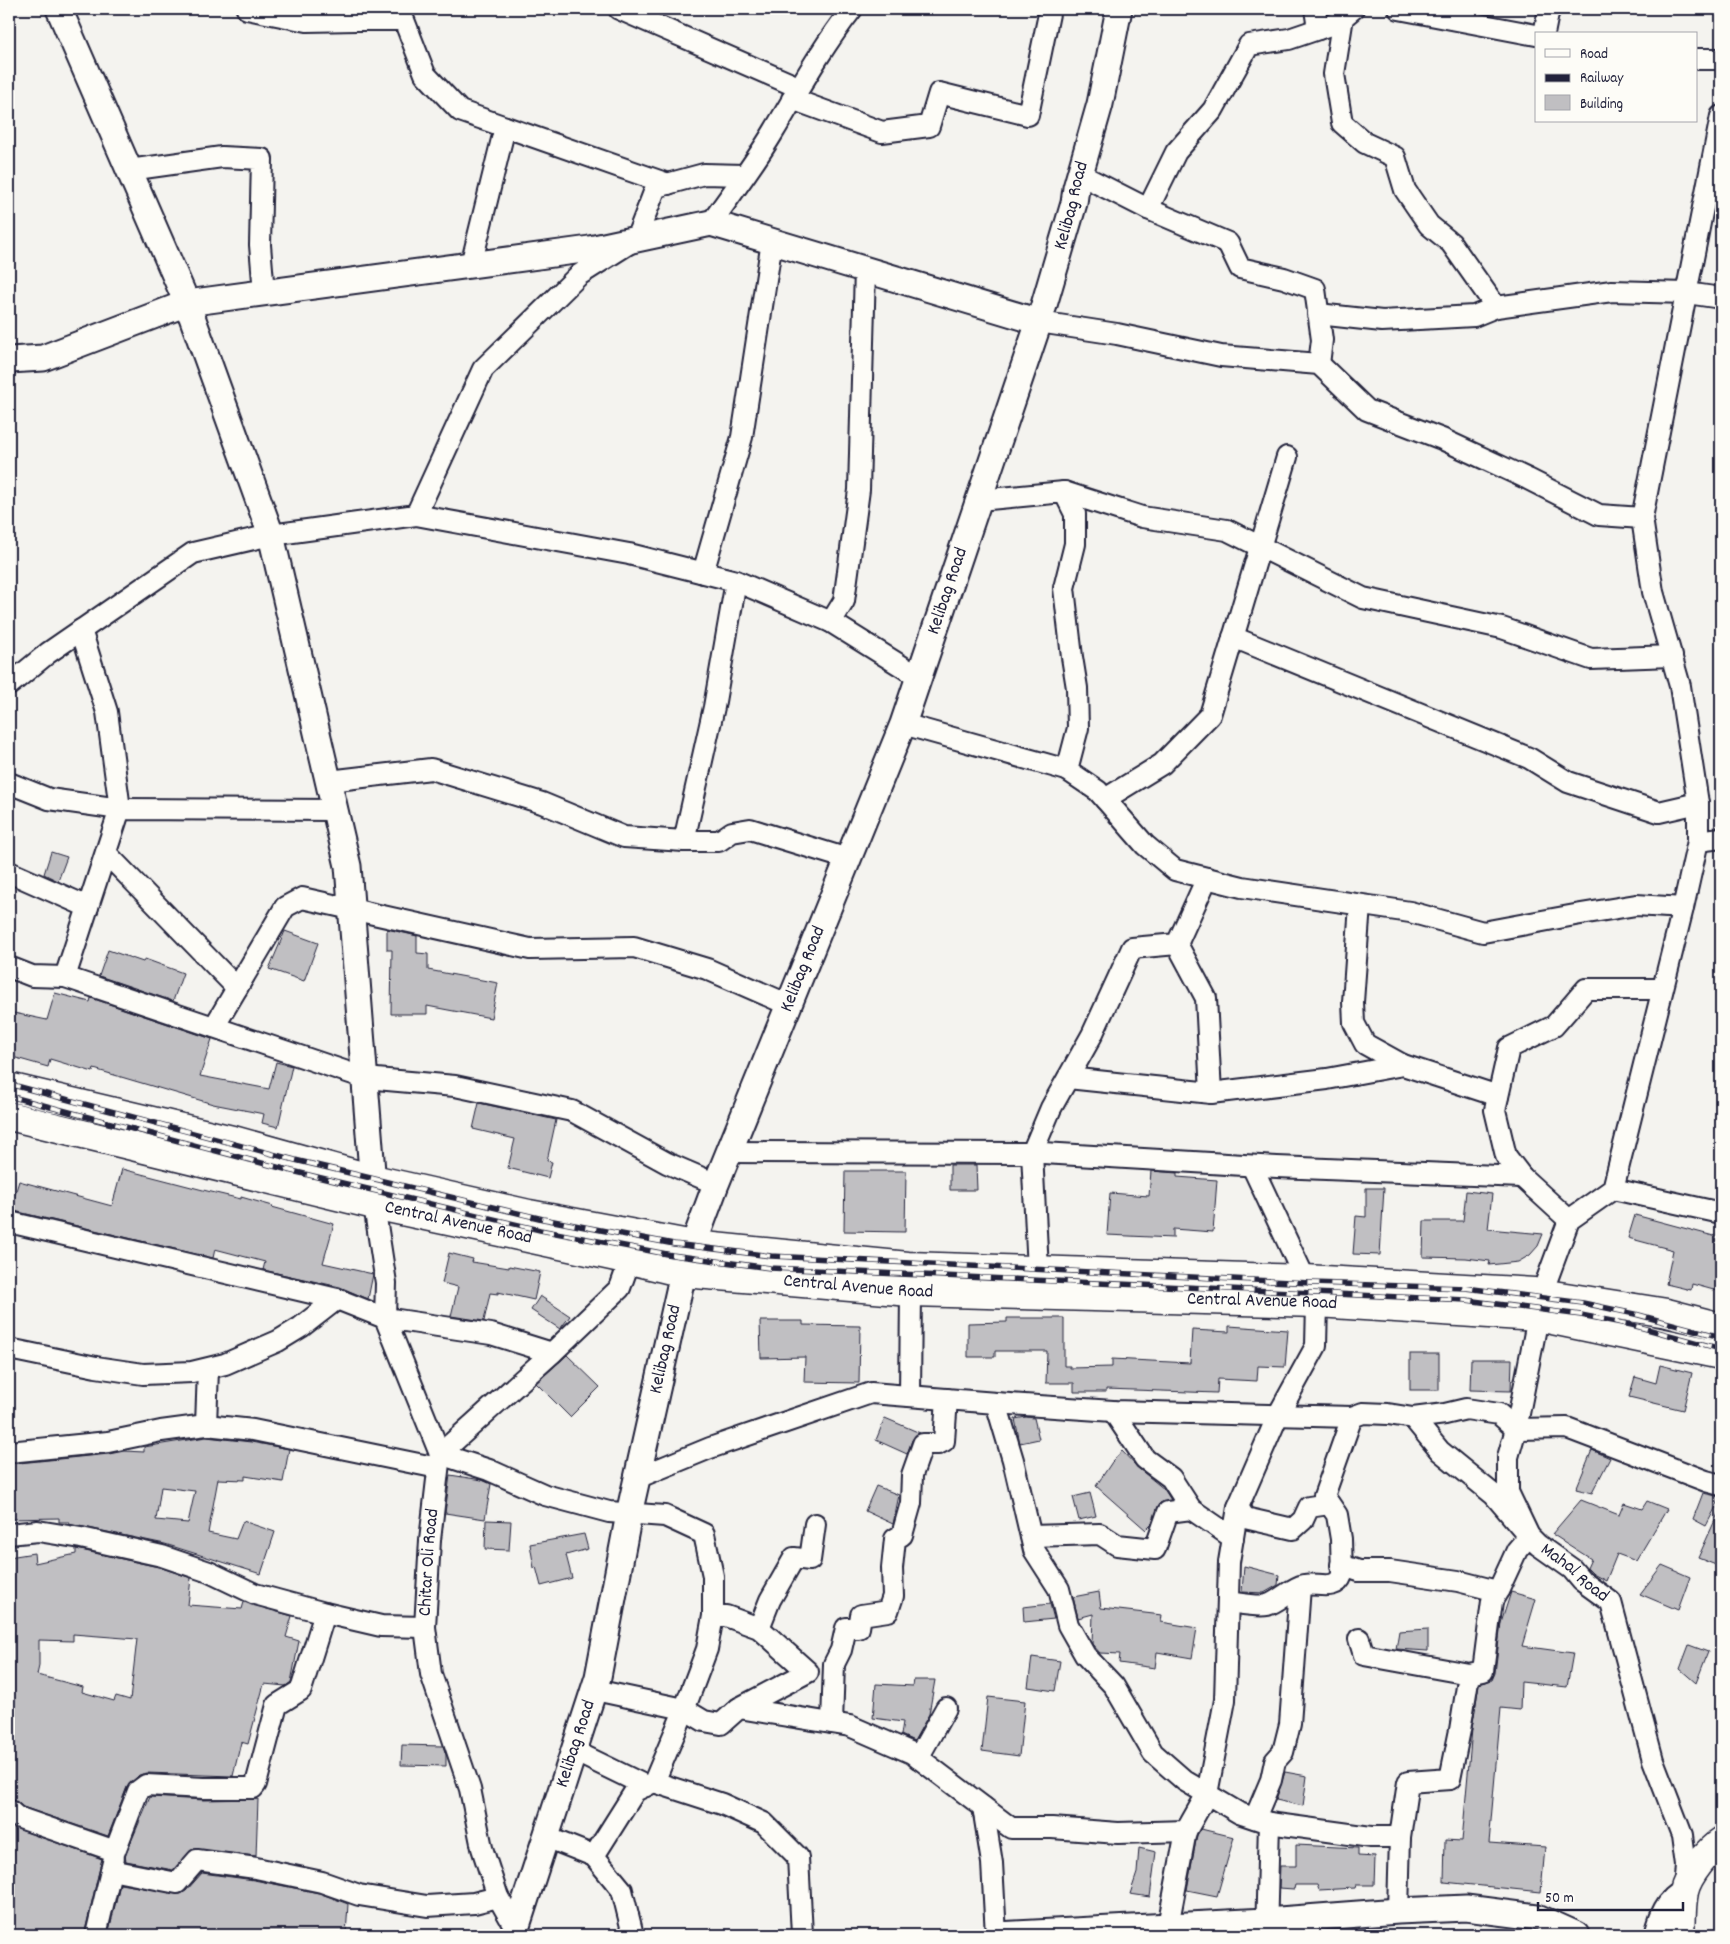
<svg xmlns="http://www.w3.org/2000/svg" width="1730" height="1944" viewBox="0 0 1730 1944" font-family="Dekko,sans-serif">
	<style>
		.lines { fill: none; stroke-linecap: round; stroke-linejoin: round }
		.stream { stroke: #757582; stroke-width: 5.5 }
		.building { fill: #c0bfc2; stroke: #22223b; fill-rule: evenodd }
		.minor-casing { stroke: #22223b; stroke-width: 24 }
		.tertiary-casing { stroke: #22223b; stroke-width: 29 }
		.secondary-casing { stroke: #22223b; stroke-width: 31 }
		.primary-casing { stroke: #22223b; stroke-width: 31 }
		.minor { stroke: #fdfcf7; stroke-width: 20 }
		.tertiary { stroke: #fdfcf7; stroke-width: 25 }
		.secondary { stroke: #fdfcf7; stroke-width: 28 }
		.primary { stroke: #fdfcf7; stroke-width: 28 }
		.rail-casing { stroke: #22223b; stroke-width: 5.5 }
		.rail { stroke: #fdfcf7; stroke-width: 4; stroke-dasharray: 11; stroke-linecap: butt }
		.labels { text-anchor: middle; dominant-baseline: central; stroke-width: 4.5; stroke-linejoin: round; paint-order: stroke }
		.street-label { font-size: 19px; fill: #22223b; stroke: #fdfcf7 }
	</style>
	<rect width="100%" height="100%" fill="#f4f3ef"/>
	<filter id="ink" filterUnits="userSpaceOnUse"><feTurbulence type="fractalNoise" baseFrequency=".02" numOctaves="2"/><feDisplacementMap in="SourceGraphic" scale="10" xChannelSelector="R" yChannelSelector="G"/><feConvolveMatrix kernelMatrix="1 2 1 2 8 2 1 2 1" color-interpolation-filters="sRGB"/></filter>
	<g filter="url(#ink)">
		<g class="lines">
			<path class="stream" d="M1693,1928L1698,1935"/>
		</g>
		<g class="building">
			<path d="M51,852L67,857L58,881L44,874Z"/>
			<path d="M387,929L417,936V953L428,954V970L498,983L491,1018L427,1006V1014H391L392,950H387Z"/>
			<path d="M285,931L318,943L304,981L269,969Z"/>
			<path d="M108,950L143,962L145,959L183,973L173,1001L99,976Z"/>
			<path d="M55,993L90,1002L91,998L212,1039L200,1076L269,1089L276,1062L292,1066L278,1127L262,1123L264,1114L213,1104L94,1069L93,1072L50,1059L48,1067L9,1056V1012L47,1020Z"/>
			<path d="M479,1103L556,1120L547,1161L552,1162L548,1178L508,1168L515,1139L473,1129Z"/>
			<path d="M950,1165H976L977,1190H950Z"/>
			<path d="M122,1169L203,1190L241,1199V1197L273,1206L272,1207L334,1224L323,1263L373,1274L368,1299L340,1287L263,1270L265,1262L215,1249L213,1258L10,1210L19,1181L112,1206Z"/>
			<path d="M845,1171H906L905,1232L844,1231Z"/>
			<path d="M1151,1171L1177,1173V1177L1217,1180L1213,1232L1173,1229V1238L1107,1235L1110,1193L1149,1196Z"/>
			<path d="M1366,1188H1384L1380,1255L1353,1254L1356,1216L1366,1217Z"/>
			<path d="M1466,1191L1492,1194L1488,1229L1543,1234L1538,1246L1530,1255L1518,1262L1489,1265L1490,1261L1466,1258L1423,1257L1424,1221H1463Z"/>
			<path d="M1635,1215L1721,1238V1292L1692,1284L1691,1290L1666,1284L1673,1250L1628,1238Z"/>
			<path d="M449,1253L473,1259L472,1262L509,1268V1266L540,1272L534,1300L498,1292V1294L490,1293L484,1321L451,1316L458,1287L442,1283Z"/>
			<path d="M540,1296L570,1316L560,1329L531,1310Z"/>
			<path d="M1007,1318H1064V1366H1070V1368L1112,1367V1359L1190,1363L1192,1330L1229,1332V1326L1288,1330L1285,1367L1258,1366L1257,1381L1218,1379L1217,1393L1106,1389V1392H1074V1383H1046L1047,1351H995V1357H968V1323L1007,1322Z"/>
			<path d="M760,1321H803V1325L860,1326L859,1383L804,1382L805,1357L761,1358Z"/>
			<rect x="1410" y="1354" width="29" height="36"/>
			<path d="M567,1355L600,1387L570,1417L536,1383Z"/>
			<path d="M1471,1359H1512L1511,1391L1470,1390Z"/>
			<path d="M1660,1365L1692,1373L1683,1410L1629,1397L1635,1377L1656,1383Z"/>
			<path d="M1026,1417L1034,1418L1039,1439L1020,1443L1015,1419Z"/>
			<path d="M885,1418L920,1433L916,1435L912,1440L907,1454L876,1440Z"/>
			<path d="M206,1437L251,1442L289,1449L283,1482L245,1476V1480L218,1479L208,1533L236,1539L243,1521L275,1532L261,1574L165,1544L69,1524V1522H59V1518L9,1519V1464L109,1454L124,1451L144,1452V1447ZM161,1487L195,1491L188,1523L156,1520Z"/>
			<path d="M1592,1450L1610,1458L1592,1493L1576,1489Z"/>
			<path d="M1122,1451L1138,1468L1164,1489L1171,1500L1160,1503L1151,1525L1146,1530L1096,1486L1112,1462Z"/>
			<path d="M450,1475L482,1480L491,1484L485,1519L445,1513Z"/>
			<path d="M876,1486L899,1495L893,1524L865,1511Z"/>
			<path d="M1090,1493L1096,1516L1079,1520L1073,1497Z"/>
			<path d="M1703,1493L1721,1497L1706,1526L1693,1519Z"/>
			<path d="M1581,1500L1619,1515L1624,1503L1642,1509L1647,1501L1667,1509L1636,1561L1617,1554L1606,1581L1593,1574L1587,1568L1591,1559L1552,1534Z"/>
			<path d="M1721,1507V1567L1698,1558Z"/>
			<path d="M486,1520L511,1521L509,1550L485,1549Z"/>
			<path d="M584,1534L588,1549L566,1555L572,1578L541,1586L536,1567L534,1568L530,1544Z"/>
			<path d="M76,1549L159,1567L191,1578L188,1605L242,1609L244,1602L292,1616L286,1637L299,1641L291,1682L286,1686L264,1684L248,1744L241,1742L233,1776L147,1773L139,1775L127,1787L108,1836L23,1807L16,1801L9,1798V1557L34,1553L35,1563L76,1554ZM73,1634L137,1639L130,1700L116,1696L114,1701L82,1692L83,1687L37,1675L39,1666V1640L73,1641Z"/>
			<path d="M1662,1565L1690,1577L1678,1610L1640,1594Z"/>
			<path d="M1244,1566L1279,1575L1278,1585L1264,1593L1242,1592Z"/>
			<path d="M1099,1592L1101,1608L1162,1615L1161,1622L1197,1628L1192,1658L1157,1652L1155,1668L1119,1663L1120,1654L1100,1653L1092,1644L1093,1614L1078,1618L1073,1597Z"/>
			<path d="M1511,1592L1536,1599L1522,1646L1573,1653L1567,1687L1521,1682L1520,1710L1501,1708L1489,1843L1545,1847L1541,1892L1444,1882L1445,1840L1462,1841L1472,1729L1479,1684L1492,1680L1495,1673L1501,1623Z"/>
			<path d="M1050,1604L1054,1619L1024,1622L1023,1607Z"/>
			<path d="M1428,1629V1651L1396,1649L1399,1631Z"/>
			<path d="M1689,1645L1708,1652L1696,1683L1680,1669Z"/>
			<path d="M1032,1657L1060,1661L1055,1691L1028,1687Z"/>
			<path d="M914,1680H935L929,1714L914,1741L901,1735L903,1722L873,1718L876,1684L913,1686Z"/>
			<path d="M988,1697L1025,1701L1019,1756L982,1751Z"/>
			<path d="M402,1745L443,1746L446,1755V1766L401,1765Z"/>
			<path d="M1285,1772L1307,1776L1303,1806L1276,1800Z"/>
			<path d="M150,1797L204,1800L258,1799L256,1856L193,1849L173,1870L126,1861L125,1856Z"/>
			<path d="M9,1826L102,1859L84,1935H9Z"/>
			<path d="M1201,1829L1234,1837L1217,1896L1187,1890L1197,1835Z"/>
			<path d="M1296,1845L1358,1848V1856L1375,1857L1374,1885H1356L1355,1888L1319,1890L1317,1885H1295L1294,1889L1279,1888L1280,1866H1296Z"/>
			<path d="M1139,1848L1156,1852L1150,1897L1130,1894L1137,1873Z"/>
			<path d="M202,1873L254,1880L319,1893L348,1904L346,1935H108L120,1884L180,1894L186,1891Z"/>
		</g>
		<g class="lines">
			<g class="minor-casing">
				<g id="minor">
					<path d="M247,9L307,21L356,20"/>
					<path d="M353,9L356,20H404L425,74L460,111L668,184"/>
					<path d="M619,9L798,87"/>
					<path d="M1315,9L1318,29"/>
					<path d="M1399,9L1536,35"/>
					<path d="M1343,17L1334,74L1342,123L1365,143L1395,157L1405,190L1429,225L1451,243L1496,307"/>
					<path d="M1544,34L1549,9"/>
					<path d="M1696,59H1721"/>
					<path d="M792,99L882,132L929,126L939,93L1028,115L1050,9"/>
					<path d="M1721,116L1642,518L1653,592L1680,686L1698,803V841L1721,838"/>
					<path d="M129,170L222,157L262,159L260,245L264,293"/>
					<path d="M1082,171L1087,178L1148,209L1176,152L1213,110L1249,45L1289,39L1336,23L1353,9"/>
					<path d="M1148,209L1228,243L1240,268L1284,278L1315,289L1322,340L1319,364"/>
					<path d="M711,223C732,193 755,163 774,131C799,89 822,47 852,9"/>
					<path d="M471,265L505,127"/>
					<path d="M1318,314L1382,321L1474,316L1496,307L1612,291L1687,293L1721,298"/>
					<path d="M1039,322L1117,334L1221,356L1319,364L1367,410L1442,439L1528,479L1599,515L1642,518"/>
					<path d="M1064,492L1142,517L1227,530L1363,598L1502,628L1591,659L1672,656"/>
					<path d="M979,500L1064,492L1075,514V544L1064,588L1072,657L1077,688L1078,728L1067,770L1098,791L1145,845L1175,870L1242,887L1410,912L1483,932L1575,915L1636,905L1683,908L1698,841"/>
					<path d="M416,515L483,369L579,275L636,239L656,187L704,174L744,175"/>
					<path d="M703,573L742,437L772,241"/>
					<path d="M831,622L844,601L859,490L865,269"/>
					<path d="M1233,637L1529,758L1568,782L1659,812L1698,803"/>
					<path d="M9,685L48,653L193,553L271,535L416,515L629,554L736,581L831,622L919,677"/>
					<path d="M903,724L1067,770"/>
					<path d="M329,781L431,769L542,803L624,837L684,841L714,707L736,581"/>
					<path d="M9,783L49,799L120,809L107,712L81,630"/>
					<path d="M1105,799L1162,764L1210,715L1287,457"/>
					<path d="M684,841H719L732,832L750,829L848,859"/>
					<path d="M106,853L237,988"/>
					<path d="M9,872L88,907"/>
					<path d="M1360,905L1353,1002L1354,1023L1365,1044L1403,1065"/>
					<path d="M1683,908L1613,1189L1721,1213"/>
					<path d="M1177,944L1206,998L1211,1093"/>
					<path d="M9,967L32,976L65,977L120,809L335,810"/>
					<path d="M65,977L365,1078L455,1086L572,1111L667,1163L716,1184"/>
					<path d="M214,1027L285,907L302,898L530,949L634,947L707,969L789,1005"/>
					<path d="M1068,1078L1211,1093L1327,1079L1403,1065L1498,1096"/>
					<path d="M729,1152L1043,1153L1277,1167L1522,1177"/>
					<path d="M1252,1166L1305,1279"/>
					<path d="M374,1205L386,1283L385,1318L440,1454L489,1470L545,1495L609,1512L665,1516L704,1534L713,1576V1616L707,1649L681,1718L654,1782L635,1791L594,1856"/>
					<path d="M1569,1220L1522,1177L1506,1156L1495,1110L1509,1048L1554,1026L1586,989H1662"/>
					<path d="M9,1222L337,1299L385,1318L491,1334L552,1353"/>
					<path d="M1038,1270L1032,1153L1051,1108L1092,1035L1132,948L1177,944L1207,878"/>
					<path d="M1542,1293L1569,1220L1613,1189"/>
					<path id="s1" d="M1538,1317L1516,1429L1508,1457V1492L1529,1536L1538,1545L1572,1569L1582,1581L1611,1602L1653,1760L1682,1835L1686,1865L1684,1890C1665,1899 1660,1916 1655,1935"/>
					<path d="M9,1349L96,1367L143,1374L192,1372L225,1364L278,1341L301,1327L337,1299"/>
					<path d="M910,1396L911,1292"/>
					<path d="M996,1403L1113,1411L1352,1417L1363,1413L1388,1414L1413,1418L1445,1414L1466,1409L1499,1414L1516,1429L1567,1428L1706,1481L1721,1485"/>
					<path d="M1113,1411L1145,1459L1171,1478L1191,1509L1233,1538"/>
					<path d="M206,1425L208,1369"/>
					<path d="M9,1452L108,1442L161,1431L206,1425L253,1430L438,1468"/>
					<path d="M637,1478L710,1448L871,1393L996,1403L1013,1460L1034,1550L1059,1589L1068,1625L1085,1655L1114,1686L1153,1753L1185,1781L1207,1794L1239,1813L1269,1823L1266,1935"/>
					<path d="M1238,1507L1245,1518L1293,1529L1303,1520L1309,1507L1329,1504"/>
					<path d="M9,1534L38,1531L81,1538L162,1556L209,1572L255,1594L325,1613L381,1626L425,1627"/>
					<path d="M1031,1536L1100,1534L1117,1545L1155,1549L1168,1512L1191,1509"/>
					<path d="M1341,1565L1359,1571H1390L1458,1581L1493,1590L1499,1589L1517,1550L1529,1536L1494,1495L1440,1451L1413,1418"/>
					<path d="M1228,1602C1237,1603 1258,1607 1267,1605C1279,1602 1290,1588 1304,1585C1317,1582 1336,1592 1342,1575L1341,1539L1337,1515L1324,1496L1352,1417"/>
					<path d="M713,1616H726L759,1628L808,1672L739,1708"/>
					<path d="M759,1628L770,1600L794,1558L810,1560L815,1524"/>
					<path d="M1359,1639L1364,1655L1469,1674L1460,1730L1450,1779L1408,1782L1400,1837L1398,1911"/>
					<path d="M1469,1674L1483,1671L1492,1601L1499,1589"/>
					<path d="M595,1690L684,1709L704,1721L721,1724L739,1708L850,1726L912,1753L1011,1828H1052L1118,1833L1186,1831L1207,1794L1225,1700L1229,1562L1238,1507L1278,1415L1316,1346L1317,1303"/>
					<path d="M832,1723L834,1664L841,1650L846,1628H859L861,1615L888,1611L893,1596L892,1568L895,1539L902,1535L911,1503L912,1475L923,1444H938L944,1441L947,1399"/>
					<path d="M574,1751L646,1786"/>
					<path d="M918,1758L946,1708"/>
					<path d="M654,1782L722,1804L764,1823L798,1857L802,1935"/>
					<path d="M983,1807L992,1863L996,1935"/>
					<path d="M9,1810L17,1817L115,1851L138,1791L146,1785L204,1788H253L256,1784L277,1705L301,1690L325,1613"/>
					<path d="M1255,1818L1271,1780L1275,1761L1283,1752L1290,1724L1300,1587"/>
					<path d="M1269,1823L1371,1837H1400"/>
					<path d="M546,1837L594,1856L622,1890L633,1935"/>
					<path d="M111,1870L177,1883L197,1860L256,1868L322,1882L359,1895L427,1906L474,1903L498,1897"/>
					<path d="M1168,1926L1186,1831"/>
					<path id="s2" d="M516,1929L498,1897L482,1848L470,1789L431,1674L425,1627L430,1540L440,1454L552,1353L620,1288L630,1260"/>
					<path d="M96,1935L114,1858"/>
				</g>
			</g>
			<g class="tertiary-casing">
				<g id="tertiary">
					<path d="M59,9L187,303L271,535L348,866L374,1197"/>
					<path d="M9,360L43,358L187,303L590,249L711,223L1039,322"/>
					<path id="s3" d="M514,1935L598,1677L629,1514L683,1273L716,1184L903,724L1039,322L1074,203L1076,188L1100,104L1119,9"/>
					<path d="M997,1935L1266,1921L1398,1911L1466,1908L1537,1917L1577,1935"/>
				</g>
			</g>
			<g class="secondary-casing">
				<path id="secondary" d="M1681,1935C1682,1921 1681,1906 1684,1892C1687,1876 1708,1850 1721,1842"/>
			</g>
			<g class="primary-casing">
				<g id="primary">
					<path d="M9,1087L233,1140L373,1179L529,1214L694,1245L908,1266L1305,1279L1534,1292L1667,1313L1721,1327"/>
					<path id="s4" d="M9,1116L374,1205L630,1260L683,1273L911,1292L1317,1303L1538,1317L1721,1355"/>
				</g>
			</g>
			<use href="#minor" class="minor"/>
			<use href="#tertiary" class="tertiary"/>
			<use href="#secondary" class="secondary"/>
			<use href="#primary" class="primary"/>
			<g class="rail-casing">
				<g id="rail">
					<path d="M9,1084L295,1160L543,1219L674,1244L771,1256L1311,1283L1466,1288L1583,1303L1635,1314L1721,1337"/>
					<path d="M9,1096L292,1171L540,1230L672,1255L770,1268L1466,1300L1581,1315L1632,1325L1721,1349"/>
				</g>
			</g>
			<use href="#rail" class="rail"/>
		</g>
	</g>
	<g class="labels">
		<g class="street-label">
			<text stroke="none"><textPath href="#s3" startOffset="1821">Kelibag Road</textPath></text>
			<text stroke="none"><textPath href="#s3" startOffset="1416">Kelibag Road</textPath></text>
			<text stroke="none"><textPath href="#s3" startOffset="1011">Kelibag Road</textPath></text>
			<text stroke="none"><textPath href="#s4" startOffset="462">Central Avenue Road</textPath></text>
			<text stroke="none"><textPath href="#s4" startOffset="868">Central Avenue Road</textPath></text>
			<text stroke="none"><textPath href="#s4" startOffset="1272">Central Avenue Road</textPath></text>
			<text stroke="none"><textPath href="#s3" startOffset="606">Kelibag Road</textPath></text>
			<text stroke="none"><textPath href="#s2" startOffset="382">Chitar Oli Road</textPath></text>
			<text stroke="none"><textPath href="#s1" startOffset="286">Mahal Road</textPath></text>
			<text stroke="none"><textPath href="#s3" startOffset="201">Kelibag Road</textPath></text>
		</g>
	</g>
	<rect width="1730" height="1944" fill="none" stroke="#fdfcf7" stroke-width="30"/>
	<rect x="15" y="15" width="1700" height="1914" fill="none" stroke="#22223b" stroke-width="2" filter="url(#ink)"/>
	<rect x="1535" y="32" width="162" height="90" fill="#fdfcf7" stroke="#a5a5ac"/>
	<rect x="1545" y="49" width="25" height="8" fill="#fdfcf7" stroke="#a5a5ac"/>
	<text x="1580" y="58" font-size="15" fill="#22223b">Road</text>
	<rect x="1545" y="74" width="25" height="8" fill="#22223b" stroke="#a5a5ac"/>
	<text x="1580" y="82" font-size="15" fill="#22223b">Railway</text>
	<rect x="1545" y="95" width="25" height="15" fill="#c0bfc2" stroke="#a5a5ac"/>
	<text x="1580" y="108" font-size="15" fill="#22223b">Building</text>
	<path d="M1538 1902v8h145v-8" fill="none" stroke="#22223b" stroke-width="2.5"/>
	<text x="1545" y="1902" font-size="15" fill="#22223b" stroke="#fdfcf7" stroke-width="4" paint-order="stroke">50 m</text>
</svg>
